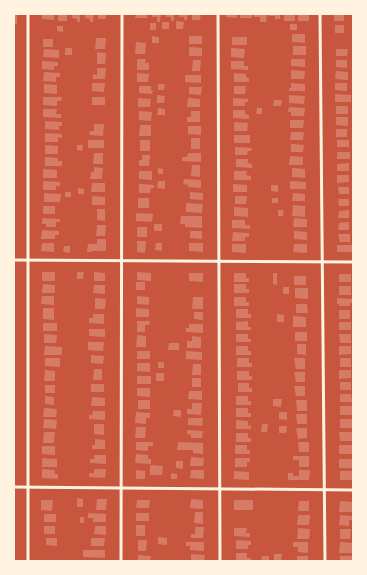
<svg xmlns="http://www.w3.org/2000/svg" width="367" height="575" viewBox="0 0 367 575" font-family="Commissioner,sans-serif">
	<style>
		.building { fill: #d67c66 }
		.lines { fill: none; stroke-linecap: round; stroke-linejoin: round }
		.minor { stroke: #fff3e0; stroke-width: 3 }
	</style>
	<rect width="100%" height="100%" fill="#c8553d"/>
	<g class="building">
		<rect x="14" y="14" width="3" height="10"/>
		<path d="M42,14H54V20L42,19Z"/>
		<rect x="58" y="14" width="9" height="7"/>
		<path d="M73,14H80V22H77V19L72,18Z"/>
		<path d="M85,14H94L93,22H90V19L85,18Z"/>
		<rect x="98" y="14" width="8" height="5"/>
		<path d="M136,14H147V18H135Z"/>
		<path d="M152,14H161L160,22H157V17H152Z"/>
		<path d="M166,14H174V21H171V17H166Z"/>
		<path d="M179,14H188L187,20H184V17H179Z"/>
		<path d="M192,14H201L200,20H192Z"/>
		<path d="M226,14H237V18L226,17Z"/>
		<path d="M241,14H252V18H240Z"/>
		<path d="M254,14H267L266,22H260V17H254Z"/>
		<path d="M269,14H280V19H275V16H269Z"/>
		<rect x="284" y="14" width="11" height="7"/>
		<rect x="298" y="14" width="11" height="7"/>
		<rect x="334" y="14" width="10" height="7"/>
		<path d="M176,21L184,22L183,29H176Z"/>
		<rect x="162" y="22" width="7" height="7"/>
		<rect x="150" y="23" width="6" height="7"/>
		<rect x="290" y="24" width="7" height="6"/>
		<rect x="335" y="25" width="9" height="8"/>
		<path d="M57,26H63V32L57,31Z"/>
		<path d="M292,34H305V43L292,42Z"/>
		<path d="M152,36L159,37V43H152Z"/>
		<rect x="189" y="36" width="13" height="8"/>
		<rect x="232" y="37" width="15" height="8"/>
		<path d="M96,38H106L105,49H95Z"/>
		<rect x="43" y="39" width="10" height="8"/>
		<path d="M136,42L146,43L145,54H135Z"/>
		<rect x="293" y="46" width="13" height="9"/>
		<path d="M189,47L202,48V56H189Z"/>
		<rect x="65" y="48" width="7" height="7"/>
		<path d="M231,48L245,49L244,58L231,57Z"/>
		<path d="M44,49L59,50V58L43,57Z"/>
		<path d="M336,49H348L347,56H336Z"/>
		<path d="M97,52L106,53L105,64H97Z"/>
		<path d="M137,59H146L145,63H149V70H137Z"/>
		<path d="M291,59H305V67L291,66Z"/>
		<path d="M193,60H201L200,71H192Z"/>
		<path d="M336,60H347V68L336,67Z"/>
		<path d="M42,61L58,62V66H54V70L42,69Z"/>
		<path d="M231,61H244V66H248V70L231,69Z"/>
		<path d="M97,68H106L105,79H93V74L97,75Z"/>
		<path d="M291,70L305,71L304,79H291Z"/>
		<path d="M336,71L348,72V80L335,79Z"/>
		<path d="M44,72L60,73V77H56V82L43,81Z"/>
		<path d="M137,73L149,74L148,82H137Z"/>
		<path d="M234,73L246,74V77L249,78V82H234Z"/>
		<path d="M185,75H201V83L185,82Z"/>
		<path d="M92,83H105L104,92L92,91Z"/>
		<path d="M291,83L305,84V91H289V88H291Z"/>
		<path d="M335,83H347V91L335,90Z"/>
		<path d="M44,84L57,85V94L44,93Z"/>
		<path d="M158,84H165L164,90H158Z"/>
		<path d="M139,86H151V90H153L152,94L139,93Z"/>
		<path d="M234,86H246L245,94H234Z"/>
		<path d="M189,87H202L201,95L189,94Z"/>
		<path d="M335,94L351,95V102H335Z"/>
		<path d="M157,95L165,96L164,103H157Z"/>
		<path d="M289,95L305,96L304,104L289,103Z"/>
		<path d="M43,97H62L61,101H57V106L43,105Z"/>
		<rect x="92" y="97" width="13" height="8"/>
		<path d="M138,98L151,99L150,107H138Z"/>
		<path d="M188,98L200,99V107H187Z"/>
		<path d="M233,98L248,99V102H245V106H233Z"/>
		<path d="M274,100H282L281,106H273Z"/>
		<rect x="336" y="106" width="12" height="8"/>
		<path d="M289,107L305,108L304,116H291V112H288Z"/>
		<path d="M158,108L165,109V115H157Z"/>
		<path d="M257,108H262V114H256Z"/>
		<path d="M43,109H57L56,114H61V118L43,117Z"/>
		<path d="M233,110H245V114L249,115V119L233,118Z"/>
		<path d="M139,111L152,112L151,121L139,120Z"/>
		<path d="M191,111H200V122H187V117H191Z"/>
		<path d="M336,117H348V126L336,125Z"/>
		<path d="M290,120H304L303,128H290Z"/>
		<path d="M45,121L62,122V126H59V130L45,129Z"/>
		<path d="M234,122L248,123L247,131H234Z"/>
		<path d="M94,124H104L103,136L89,135L90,131H94Z"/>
		<path d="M140,125H151V136H139Z"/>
		<path d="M188,126H201V135L188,134Z"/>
		<rect x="336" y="129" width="11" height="8"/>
		<path d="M291,132H304L303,140H290Z"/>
		<path d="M45,133L62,134V138L58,137V142H45Z"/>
		<rect x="234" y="135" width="16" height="8"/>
		<rect x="191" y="138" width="9" height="11"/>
		<rect x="88" y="140" width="16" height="8"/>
		<rect x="140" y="140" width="10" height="11"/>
		<rect x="337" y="140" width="12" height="7"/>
		<path d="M291,144L304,145L303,152H291Z"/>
		<path d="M45,145L58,146V154H45Z"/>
		<path d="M77,145H83L82,151L77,150Z"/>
		<path d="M235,147L252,148L251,151H248L247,155H235Z"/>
		<rect x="337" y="152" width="13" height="7"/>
		<path d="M94,153H103V164H93Z"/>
		<path d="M188,153H201V162L182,161V157H187Z"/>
		<path d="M142,155H150L149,166H139V160H142Z"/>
		<path d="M290,156L303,157V165H289Z"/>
		<path d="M45,157L58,158V161H62V166H45Z"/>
		<path d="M236,159H248V163L252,164V168L236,167Z"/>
		<path d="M349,163V171H337V164Z"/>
		<path d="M192,165H200V177L191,176Z"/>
		<path d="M94,167L103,168L102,179H90L91,172H94Z"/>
		<path d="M158,168L163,169V174H158Z"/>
		<path d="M292,168L305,169V178L292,177Z"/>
		<path d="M43,169L57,170V178H43Z"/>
		<path d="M139,171H152V180L139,179Z"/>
		<path d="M234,171H247L246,175L251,176V180H234Z"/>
		<path d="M337,175H349V182L337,183Z"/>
		<path d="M184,179L201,180V188L188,187V185L183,184Z"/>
		<path d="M43,181L60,182V186H56V190H43Z"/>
		<path d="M158,181H165V189L157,188Z"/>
		<path d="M290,181L306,182V189H290Z"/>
		<path d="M92,183H105V192H91Z"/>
		<path d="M139,184L154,185V188H151L150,193H139Z"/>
		<path d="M233,184L247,185V192H233Z"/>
		<path d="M271,185H278V192L271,191Z"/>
		<path d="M338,187H349V194H339Z"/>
		<path d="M78,188L84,189V194H78Z"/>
		<rect x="65" y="192" width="6" height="5"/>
		<path d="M190,192L203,193V200L190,199Z"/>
		<path d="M44,193L61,194L60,202H44Z"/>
		<path d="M293,193L305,194V201H292Z"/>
		<path d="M92,196L105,197V205H92Z"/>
		<path d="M235,196H247L246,204H235Z"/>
		<rect x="138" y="198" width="11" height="10"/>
		<rect x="272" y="198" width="6" height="5"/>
		<path d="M338,199H349V206H339Z"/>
		<path d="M186,203L203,204L202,213L186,212Z"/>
		<path d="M293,205L305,206V217L292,216Z"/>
		<rect x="43" y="206" width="12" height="8"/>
		<path d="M234,207L248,208V217L234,216Z"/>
		<path d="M97,209H105V221L97,220Z"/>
		<path d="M278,210H284L283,216H278Z"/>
		<path d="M349,210V218H338L339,211Z"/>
		<path d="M136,213L153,214L152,222L136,221Z"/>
		<path d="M181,216H202V228L185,227V224H180Z"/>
		<path d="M42,218L60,219V222H56V227H46V224H42Z"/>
		<path d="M294,218L307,219V227H293Z"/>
		<path d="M232,220H245V225H250V229L232,228Z"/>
		<path d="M349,222V230H338L339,223Z"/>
		<rect x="154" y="224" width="8" height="7"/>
		<path d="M97,225H106L105,236H96Z"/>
		<rect x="137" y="227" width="10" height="10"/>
		<path d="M42,230L59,231V235H55V239H41Z"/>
		<path d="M190,231H202V239L190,238Z"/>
		<path d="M294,231L307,232V240L294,239Z"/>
		<path d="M233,232L249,233V237H245V241H232Z"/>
		<path d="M338,234H350V242H340Z"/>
		<path d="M97,239H106V251H92V252H87L88,244H97Z"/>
		<path d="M137,241H146L145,253L137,252Z"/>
		<path d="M42,243H54V252L41,251Z"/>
		<path d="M156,243H162V251L155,250Z"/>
		<path d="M189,243H203V252L189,251Z"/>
		<path d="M232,244H246V253L232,252Z"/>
		<path d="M294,244H307V253L293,252Z"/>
		<rect x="337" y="245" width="16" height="7"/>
		<path d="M64,246H70V253L63,252Z"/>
		<rect x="42" y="272" width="13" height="9"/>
		<path d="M77,272H84L83,279H77Z"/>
		<path d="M94,272L105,273V281H94Z"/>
		<path d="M137,272L151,273V281L137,280Z"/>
		<path d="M189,273H203V282L189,281Z"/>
		<path d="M234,273H246V278H249V282H234Z"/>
		<path d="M273,273H277V285L273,284Z"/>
		<rect x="339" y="274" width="12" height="8"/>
		<rect x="294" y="276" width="12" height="9"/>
		<rect x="136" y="282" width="9" height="8"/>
		<path d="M43,284L55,285V293H42Z"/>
		<path d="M234,284H246V289H249V293H234Z"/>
		<path d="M94,285H105V294L93,293Z"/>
		<rect x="339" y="286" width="12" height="9"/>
		<rect x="283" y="287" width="6" height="7"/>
		<path d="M295,288H308V299L295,298Z"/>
		<path d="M42,296H54V305L41,304Z"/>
		<path d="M137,296L149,297V305L137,304Z"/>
		<path d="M193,297H203V309H192Z"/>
		<path d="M234,297H246V302H249V306H234Z"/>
		<path d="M95,298L106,299L105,309H95Z"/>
		<path d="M337,298L353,299V303H350V306H339V304H337Z"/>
		<path d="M296,304H307L308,313H296Z"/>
		<path d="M43,308H54V320L43,319Z"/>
		<path d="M136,308L149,309V317H136Z"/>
		<path d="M236,309H248V314H251V318H236Z"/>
		<rect x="339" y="310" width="11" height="9"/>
		<path d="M194,312H203V320L194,319Z"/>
		<path d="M93,314H104V324L89,323V318H93Z"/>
		<path d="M277,314L284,315V322H277Z"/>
		<path d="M293,316L306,317V327H293Z"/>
		<path d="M137,321H150L149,325H145V332H137Z"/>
		<path d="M248,321V327H251V330H236V322Z"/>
		<rect x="339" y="322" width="12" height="8"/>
		<rect x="43" y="323" width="14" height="8"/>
		<path d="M189,324H203V333L186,332V328H189Z"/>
		<path d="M89,329H105V337L89,336Z"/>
		<rect x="295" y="332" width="12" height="9"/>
		<path d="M44,334L57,335L56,343H44Z"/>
		<path d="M236,334H248V339H251V342H236Z"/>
		<path d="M339,334H351V343H340Z"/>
		<path d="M137,335L146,336V347H136Z"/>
		<path d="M192,336L201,337V348H187V341H192Z"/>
		<path d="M88,342H104L103,351L88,350Z"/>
		<path d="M169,343H179V350H168Z"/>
		<path d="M297,344H306V355L297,354Z"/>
		<path d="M45,346L62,347V355H44Z"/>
		<path d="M236,346H248V351H251V355H236Z"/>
		<path d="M339,346H351V354L339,355Z"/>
		<rect x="137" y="351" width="13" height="8"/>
		<path d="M186,351L202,352V360L186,359Z"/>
		<path d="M91,355L104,356L103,364L91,363Z"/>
		<path d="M45,358H60V367L45,366Z"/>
		<path d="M237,358H249V363H252V367H237Z"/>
		<path d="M294,358H305V369H296Z"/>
		<rect x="340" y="358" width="11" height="9"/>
		<rect x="158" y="362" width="6" height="6"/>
		<path d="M137,363H150V372L137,371Z"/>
		<path d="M193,364H201V375H192Z"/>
		<path d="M94,369H102V380H93Z"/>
		<path d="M45,370L55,371V381H44Z"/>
		<path d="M339,370H351V378L339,379Z"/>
		<path d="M237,371H249V376H252V380H237Z"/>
		<path d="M294,372H305V382H296Z"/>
		<rect x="156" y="373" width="8" height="8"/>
		<rect x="137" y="376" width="14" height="8"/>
		<rect x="192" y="378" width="9" height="9"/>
		<rect x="340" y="382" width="11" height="8"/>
		<path d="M238,383H249V388H252V392H238Z"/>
		<rect x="91" y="384" width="13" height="8"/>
		<rect x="45" y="385" width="10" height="8"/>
		<path d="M294,386H305V396H296Z"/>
		<path d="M137,388H150V397L137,396Z"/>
		<path d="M189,391H202V400L188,399Z"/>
		<path d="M340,394H351L352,402H340Z"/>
		<path d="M45,396L54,397V405L45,404Z"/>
		<path d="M236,396H248V401H251V405H236Z"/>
		<path d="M92,397L105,398V406H91Z"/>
		<path d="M273,399H282L281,407L273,406Z"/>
		<rect x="138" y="400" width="12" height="9"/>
		<path d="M296,400H307V411H297Z"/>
		<path d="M192,403H202L201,415L187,414V409H192Z"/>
		<rect x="340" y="406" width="12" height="9"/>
		<path d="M44,408L57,409L56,417H43Z"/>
		<path d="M236,408H248V413H251V417H236Z"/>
		<path d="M174,410H181V417L173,416Z"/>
		<path d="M93,411H105V420L89,419V415H92Z"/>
		<path d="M136,412L150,413V418H146V424L135,423Z"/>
		<path d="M279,412H287V420L279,419Z"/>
		<path d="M296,414H307V424H297Z"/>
		<path d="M188,418H203L202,426L188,425Z"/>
		<path d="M44,419L57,420L56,429L43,428Z"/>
		<rect x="340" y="419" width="12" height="9"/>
		<path d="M236,420L248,421V426L251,425V429H236Z"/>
		<path d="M94,424H104V435L94,434Z"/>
		<path d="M262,424H268L267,432H261Z"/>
		<path d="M279,426H287L286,433H279Z"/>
		<path d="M136,427H146L145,438H135Z"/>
		<path d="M296,428H307V438L298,439Z"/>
		<path d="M187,430L203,431L202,438H191V435L187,434Z"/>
		<path d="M44,432H55L54,443H43Z"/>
		<path d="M339,432H353V441H340Z"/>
		<path d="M236,433H248V438H251V442H236Z"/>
		<path d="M95,439L105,440V449H92V445H95Z"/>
		<path d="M136,442H153V446H148V451L136,450Z"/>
		<path d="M178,442L203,443V454L193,453V450H177Z"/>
		<path d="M298,442H309V452H299Z"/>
		<path d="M235,445H247V450H250V454H235Z"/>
		<rect x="339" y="445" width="14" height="9"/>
		<path d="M42,446H55V455L42,454Z"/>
		<path d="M136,454L148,455V459H151V464L135,463Z"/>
		<path d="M94,455H106V464L90,463V459H94Z"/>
		<path d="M293,456H309V467H299V460H293Z"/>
		<path d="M191,457L204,458L203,466H190Z"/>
		<path d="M42,458L57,459V467H42Z"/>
		<path d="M235,458H250V462H247V467H235Z"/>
		<rect x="339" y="459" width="14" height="9"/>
		<path d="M176,461H183V469L176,468Z"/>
		<path d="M150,465L163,466L162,475H150Z"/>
		<path d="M42,469L55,470V474H58V479L42,478Z"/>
		<path d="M94,469H106L105,478L89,477V473H94Z"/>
		<path d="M136,470L145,471V479H136Z"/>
		<path d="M191,470H204V479L190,478Z"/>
		<path d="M299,470H310L309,480H288V473H293V476H299Z"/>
		<path d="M234,471L249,472V480L234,479Z"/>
		<rect x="340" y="471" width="13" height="9"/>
		<path d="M171,473L177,474V479H171Z"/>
		<path d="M77,498L83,499V507H77Z"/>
		<path d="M97,499H107L106,510H96Z"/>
		<path d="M191,499L203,500V509L190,508Z"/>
		<path d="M41,500H53L52,511L41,510Z"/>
		<path d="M137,500H150L149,508H136Z"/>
		<rect x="234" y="500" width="19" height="10"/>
		<path d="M299,501H309V511H298Z"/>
		<path d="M340,501L353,502V512H339Z"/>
		<path d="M195,512H203V524L194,523Z"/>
		<path d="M88,513L106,514V522H93V518H88Z"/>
		<rect x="136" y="513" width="13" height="8"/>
		<rect x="44" y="514" width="12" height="8"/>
		<path d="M298,515H310L309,525H297Z"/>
		<path d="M340,515L353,516V520H349V526L339,525Z"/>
		<rect x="80" y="517" width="4" height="6"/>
		<rect x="136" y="525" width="9" height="11"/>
		<rect x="44" y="526" width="11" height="8"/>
		<path d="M95,526H106V535L94,534Z"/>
		<path d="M195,527H204L203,538H191V534H195Z"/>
		<path d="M234,528H247L246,533H250V537L234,536Z"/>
		<path d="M298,528L310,529L309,539H297Z"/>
		<path d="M340,529H351L350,539H340Z"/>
		<path d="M158,537L167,538V545L158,544Z"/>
		<path d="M46,538H57V546L46,545Z"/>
		<path d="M91,538H105L104,546H91Z"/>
		<path d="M138,540H147L146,551H138Z"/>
		<path d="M236,540L251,541V545H248V549H236Z"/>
		<path d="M186,542H204V551L190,550V546H186Z"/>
		<path d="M293,542H308V553L298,552V547H293Z"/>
		<path d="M340,542L353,543L352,553H339Z"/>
		<path d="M83,550H105V558L83,557Z"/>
		<path d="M236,553H247V558H251V561H236Z"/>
		<path d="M191,554L205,555L204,561H191Z"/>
		<path d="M274,554H282L281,561H274Z"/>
		<path d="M138,555L151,556L150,561H138Z"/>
		<path d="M262,556H269V561H261Z"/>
		<rect x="297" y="556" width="11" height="5"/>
		<rect x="340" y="556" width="13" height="5"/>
	</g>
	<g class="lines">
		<g class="minor">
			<path d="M218,14L220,561"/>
			<path d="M320,14L325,561"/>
			<path d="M14,260L353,262"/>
			<path d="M14,487L353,490"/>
			<path d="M28,561V14"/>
			<path d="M121,561L122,14"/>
		</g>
	</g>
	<rect width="367" height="575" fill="none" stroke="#fff3e0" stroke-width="30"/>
</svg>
